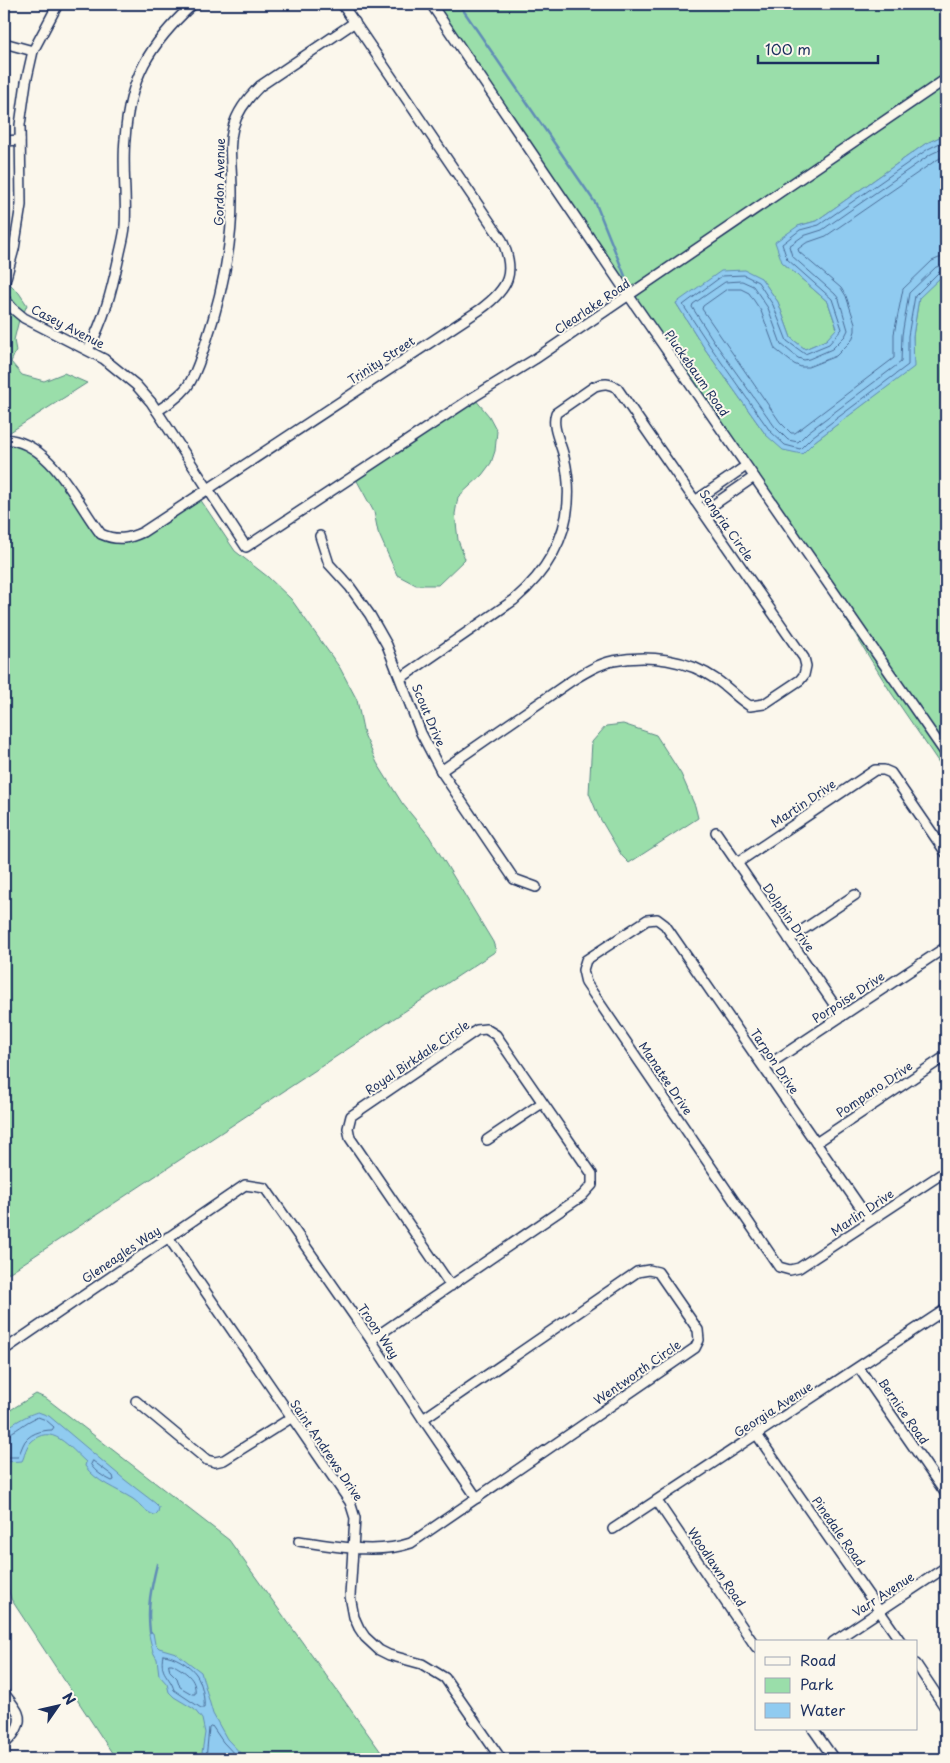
<svg xmlns="http://www.w3.org/2000/svg" width="950" height="1763" viewBox="0 0 950 1763" font-family="'Playpen Sans',sans-serif">
	<style>
		.green { fill: #9adeaa; stroke: #5a8684 }
		.water { fill: #90cbf0; stroke: #618db6 }
		.lines { fill: none; stroke-linecap: round; stroke-linejoin: round }
		.shore { stroke: #4a6d98; stroke-width: 1 }
		.stream { stroke: #618db6; stroke-width: 2.5 }
		.minor-casing { stroke: #1b2f5e; stroke-width: 12 }
		.minor { stroke: #fbf7ec; stroke-width: 9 }
		.labels { text-anchor: middle; dominant-baseline: central; stroke-width: 4; stroke-linejoin: round; paint-order: stroke }
		.street-label { font-size: 12px; fill: #1b2f5e; stroke: #fbf7ec }
	</style>
	<rect width="100%" height="100%" fill="#fbf7ec"/>
	<filter id="ink" filterUnits="userSpaceOnUse"><feTurbulence type="fractalNoise" baseFrequency=".02" numOctaves="2"/><feDisplacementMap in="SourceGraphic" scale="10" xChannelSelector="R" yChannelSelector="G"/><feConvolveMatrix kernelMatrix="1 2 1 2 8 2 1 2 1" color-interpolation-filters="sRGB"/></filter>
	<g filter="url(#ink)">
		<g class="green">
			<path d="M437,4H946V74L758,201L630,290Z"/>
			<path d="M946,84V134L925,144L816,221L798,226L782,262L828,302L837,329L826,340L805,349L791,338L778,302L761,278L676,303L705,349L766,435L802,454L815,441L913,367V336L919,297L942,276H946V704L941,711L946,717V746L635,297L765,206Z"/>
			<path d="M4,278L19,293L27,305L24,312L4,293Z"/>
			<path d="M4,306L19,320L14,340L16,351L11,362L22,375L44,381L64,373L87,383L7,434H4Z"/>
			<path d="M475,399L489,416L497,431L495,451L491,463L482,475L458,497L455,514L458,540L465,559L438,585H416L397,575L378,532L374,512L356,479Z"/>
			<path d="M4,443C41,444 63,485 80,512C85,520 91,531 98,537C108,545 124,544 135,540C154,533 182,511 200,499L235,551L268,577L291,599L340,668L357,700L364,734L377,763L402,803L429,836L493,942L496,951L4,1276Z"/>
			<path d="M839,608L946,762V773L890,691Z"/>
			<path d="M623,724L656,735L681,774L695,806L698,818L629,863L622,856L598,815L589,793L592,742L606,726Z"/>
			<path d="M36,1394L47,1399L229,1540L386,1759H116L11,1599L4,1572V1414Z"/>
		</g>
		<g class="water">
			<path d="M946,134V276H942L919,298L913,336L914,367L815,441L802,454L783,450L766,435L705,349L676,303L721,271L745,270L761,278L778,302L791,338L805,349L826,340L837,328L828,302L782,262L775,242L798,226L816,221L925,144Z"/>
			<path d="M38,1412L49,1416L125,1480L155,1503L159,1507L158,1512L155,1515C146,1513 140,1504 133,1499C117,1489 96,1482 85,1466L86,1462C70,1448 51,1421 30,1443C25,1448 25,1456 22,1461L4,1462C4,1454 1,1441 4,1433C6,1426 31,1413 38,1412Z"/>
			<path d="M150,1632L153,1633L155,1644L159,1648L176,1653L201,1672L213,1714L227,1739L246,1759H201L205,1733L202,1719L194,1709L174,1697L169,1692L167,1684L159,1675L157,1659L153,1652L149,1635Z"/>
		</g>
		<g class="lines">
			<g class="shore">
				<path d="M946,140L928,149L819,225L800,230L782,244L787,259L832,299L842,329L829,344L805,354L787,341L773,305L758,282L744,275L722,276L683,305L710,346L770,431L785,445L800,449L812,437L908,365V336L915,296L939,272L946,271"/>
				<path d="M946,147L931,154L822,230L803,236L789,246L792,256L835,294L839,299L848,330L845,336L832,349L809,359L804,360L798,358L781,344L768,308L753,286L742,281L725,282L693,304L692,307L715,343L775,427L788,440L798,442L808,432L901,362L902,335L909,293L936,267L946,265"/>
				<path d="M946,155L935,161L826,236L806,243L798,249L799,252L841,288L846,296L855,323V331L852,340L836,356L808,367H801L794,364L775,349L761,311L749,293L741,289H727L703,306L702,309L780,422L791,433H795L894,358V334L903,289L932,261L939,258L946,257"/>
				<path d="M4,1435C16,1433 25,1421 38,1417L46,1420L54,1427L52,1430C42,1430 27,1434 23,1445C21,1449 20,1453 18,1457H4"/>
				<path d="M93,1461L113,1476L114,1480L112,1481C104,1477 95,1472 91,1465Z"/>
				<path d="M163,1655C173,1655 190,1665 196,1674C202,1682 205,1699 204,1708H201L174,1690C170,1675 159,1675 163,1655Z"/>
				<path d="M169,1664H172C184,1671 197,1678 195,1694H192L180,1687L177,1678L170,1671Z"/>
				<path d="M206,1759L209,1728L212,1726L223,1742L239,1759"/>
			</g>
			<g class="stream">
				<path d="M459,4L596,204L625,276"/>
				<path d="M150,1632C147,1606 151,1589 157,1564"/>
			</g>
			<g class="minor-casing">
				<g id="minor">
					<path d="M58,4L33,51L26,82L20,125L21,205L14,249L4,285V298L12,308L24,318L104,359L136,385L151,402L246,547L475,396L535,359L946,79"/>
					<path d="M431,4L629,296L946,754"/>
					<path d="M4,43L33,51"/>
					<path d="M4,141L20,140"/>
					<path d="M88,350C105,317 111,293 119,257C121,247 124,237 125,227C127,197 122,168 125,139C129,78 149,45 193,4"/>
					<path d="M157,411C168,404 179,397 187,387C196,375 200,359 205,345C221,298 232,249 232,199C233,149 219,126 260,86L355,22"/>
					<path d="M4,439C51,441 76,502 101,534C117,541 128,539 143,532L481,309C509,288 516,273 502,240L342,4"/>
					<path d="M695,501L746,466"/>
					<path d="M703,512L754,477"/>
					<path d="M320,536L329,564L350,587L370,615L387,645L421,733L441,771L514,879L536,887"/>
					<path d="M401,678L514,600C558,562 578,515 564,457C561,443 551,427 556,413L595,386C604,383 609,383 617,388L804,658L806,666L804,675L800,680L764,704L750,706C738,699 729,688 717,680C687,659 648,654 613,661C598,664 584,673 571,681L441,771"/>
					<path d="M716,832L842,1016"/>
					<path d="M737,863L875,770H884L891,773L946,853"/>
					<path d="M789,939L855,895"/>
					<path d="M765,1067L946,947"/>
					<path d="M487,1140L542,1103"/>
					<path d="M816,1143L946,1056"/>
					<path d="M870,1221L665,925L657,919L647,920L586,960L583,970L586,983L779,1267L790,1270L799,1268L946,1171"/>
					<path d="M168,1237L350,1502L355,1518L350,1596L354,1617L359,1628L365,1637L379,1650L389,1655L422,1664L445,1678L501,1759"/>
					<path d="M371,1340L582,1196L592,1185V1174L496,1035L486,1029L477,1030L351,1116L348,1128L350,1138L451,1286"/>
					<path d="M4,1350L245,1185L265,1188L371,1340L423,1419L477,1498"/>
					<path d="M859,1368L946,1494"/>
					<path d="M136,1401L207,1460L215,1462L224,1460L291,1418"/>
					<path d="M757,1435L901,1642"/>
					<path d="M657,1501L756,1647"/>
					<path d="M613,1529L946,1309"/>
					<path d="M299,1541C335,1546 376,1555 411,1543L695,1348L699,1340L698,1330L658,1272L649,1270L637,1272L423,1419"/>
					<path d="M833,1642L946,1567"/>
					<path d="M916,1664L946,1709"/>
					<path d="M4,1693C8,1699 15,1706 18,1713C23,1724 12,1738 4,1744"/>
					<path d="M813,1729L834,1759"/>
				</g>
			</g>
			<use href="#minor" class="minor"/>
		</g>
	</g>
	<g class="labels">
		<g class="street-label">
			<text transform="translate(219 182) rotate(-89)">Gordon Avenue</text>
			<text transform="translate(592 306) rotate(-34)">Clearlake Road</text>
			<text transform="translate(68 326) rotate(27)">Casey Avenue</text>
			<text transform="translate(381 360) rotate(-33)">Trinity Street</text>
			<text transform="translate(697 373) rotate(55)">Pluckebaum Road</text>
			<text transform="translate(727 525) rotate(55)">Sangria Circle</text>
			<text transform="translate(429 715) rotate(67)">Scout Drive</text>
			<text transform="translate(803 803) rotate(-34)">Martin Drive</text>
			<text transform="translate(789 917) rotate(55)">Dolphin Drive</text>
			<text transform="translate(848 997) rotate(-33)">Porpoise Drive</text>
			<text transform="translate(417 1057) rotate(-34)">Royal Birkdale Circle</text>
			<text transform="translate(775 1061) rotate(56)">Tarpon Drive</text>
			<text transform="translate(666 1078) rotate(56)">Manatee Drive</text>
			<text transform="translate(874 1089) rotate(-34)">Pompano Drive</text>
			<text transform="translate(862 1212) rotate(-34)">Marlin Drive</text>
			<text transform="translate(121 1254) rotate(-34)">Gleneagles Way</text>
			<text transform="translate(379 1331) rotate(56)">Troon Way</text>
			<text transform="translate(637 1372) rotate(-35)">Wentworth Circle</text>
			<text transform="translate(773 1409) rotate(-33)">Georgia Avenue</text>
			<text transform="translate(904 1411) rotate(55)">Bernice Road</text>
			<text transform="translate(327 1450) rotate(56)">Saint Andrews Drive</text>
			<text transform="translate(839 1531) rotate(55)">Pinedale Road</text>
			<text transform="translate(717 1567) rotate(56)">Woodlawn Road</text>
			<text transform="translate(883 1594) rotate(-33)">Varr Avenue</text>
		</g>
	</g>
	<rect width="950" height="1763" fill="none" stroke="#fbf7ec" stroke-width="20"/>
	<rect x="10" y="10" width="930" height="1743" fill="none" stroke="#1b2f5e" stroke-width="2" filter="url(#ink)"/>
	<rect x="755" y="1640" width="162" height="90" fill="#fbf7ec" stroke="#a1a7b3"/>
	<rect x="765" y="1657" width="25" height="8" fill="#fbf7ec" stroke="#a1a7b3"/>
	<text x="800" y="1666" font-size="15" fill="#1b2f5e">Road</text>
	<rect x="765" y="1678" width="25" height="15" fill="#9adeaa" stroke="#a1a7b3"/>
	<text x="800" y="1690" font-size="15" fill="#1b2f5e">Park</text>
	<rect x="765" y="1703" width="25" height="15" fill="#90cbf0" stroke="#a1a7b3"/>
	<text x="800" y="1716" font-size="15" fill="#1b2f5e">Water</text>
	<g transform="translate(58 1706) rotate(56)" stroke="#fbf7ec" stroke-width="4" paint-order="stroke">
	<path d="M0-4L9 19L0 12L-9 19Z" fill="#1b2f5e"/>
	<text y="-8" font-size="14" font-weight="bold" text-anchor="middle" fill="#1b2f5e">N</text>
	</g>
	<path d="M758 55v8h120v-8" fill="none" stroke="#1b2f5e" stroke-width="2.5"/>
	<text x="765" y="55" font-size="15" fill="#1b2f5e" stroke="#fbf7ec" stroke-width="4" paint-order="stroke">100 m</text>
</svg>
